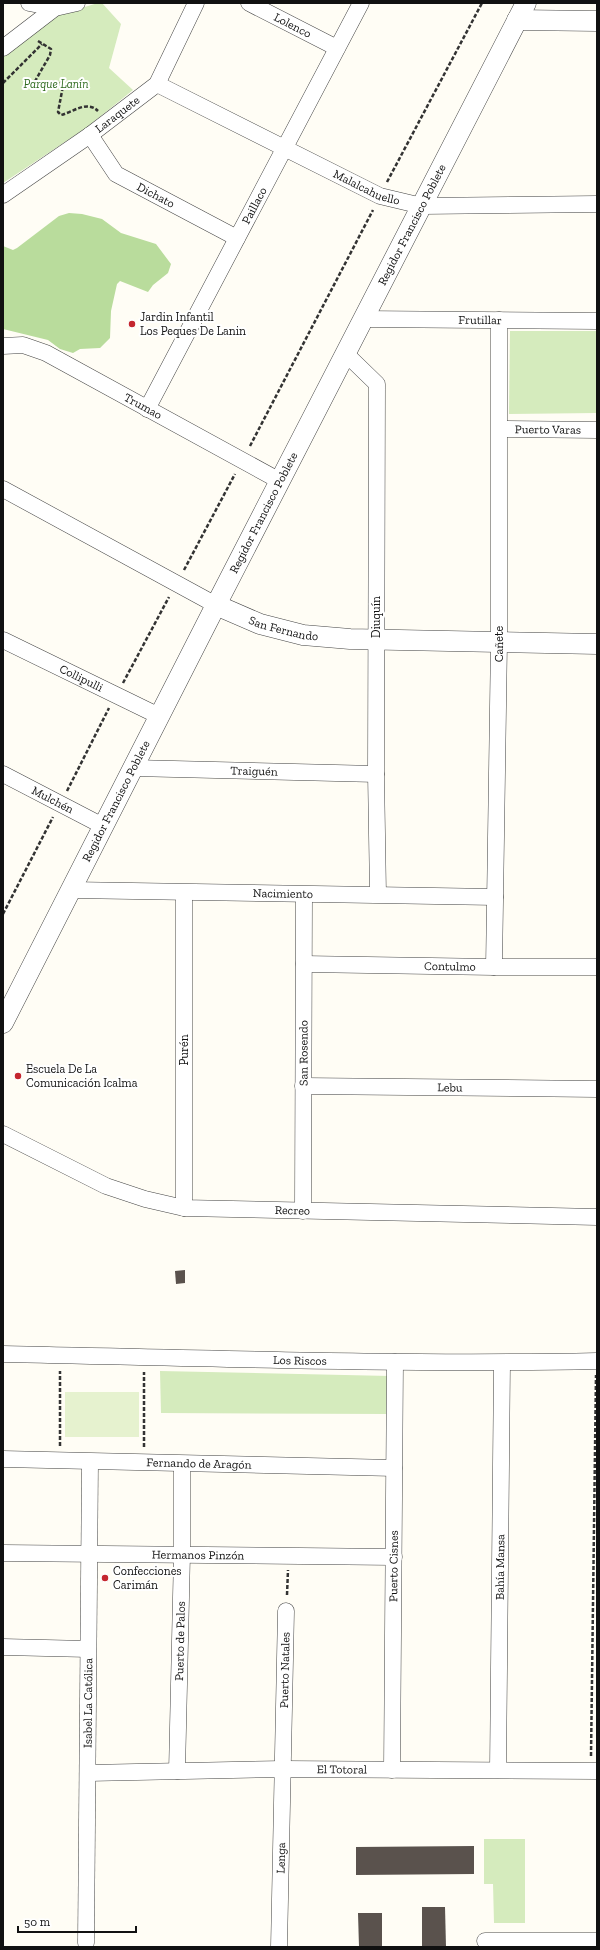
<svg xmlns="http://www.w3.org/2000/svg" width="600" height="1950" viewBox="0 0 600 1950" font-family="'Zilla Slab',serif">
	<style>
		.green { fill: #d5ebbd }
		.forest { fill: #b9dc9c }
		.pitch { fill: #e6f2cf }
		.building { fill: #5a524d }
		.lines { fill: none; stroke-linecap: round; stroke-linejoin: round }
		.minor-casing { stroke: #444; stroke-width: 17 }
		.tertiary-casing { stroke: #444; stroke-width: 21 }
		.path { stroke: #333; stroke-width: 2.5; stroke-dasharray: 4 2; stroke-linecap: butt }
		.minor { stroke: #fff; stroke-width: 16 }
		.tertiary { stroke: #fff; stroke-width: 20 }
		.poi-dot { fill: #c4262e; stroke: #fff; stroke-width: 1.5 }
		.labels { text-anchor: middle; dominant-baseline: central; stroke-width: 4; stroke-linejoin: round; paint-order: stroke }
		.street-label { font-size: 12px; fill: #111; stroke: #fff }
		.park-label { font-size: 12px; font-style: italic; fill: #2f6b1f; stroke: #fff }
		.poi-label { font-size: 12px; fill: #111; stroke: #fff; text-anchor: start }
	</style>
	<rect width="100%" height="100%" fill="#fffdf5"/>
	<g class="green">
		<path d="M98,3H102L121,24L109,68L133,90L86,128L3,183V57L58,15Z"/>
		<path d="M510,331H597V413L509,414Z"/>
		<path d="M160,1371L390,1376L389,1414L161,1413Z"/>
		<path d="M484,1839H525V1923H494L493,1884H484Z"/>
	</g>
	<path class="forest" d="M69,213L82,214L102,219L121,233L156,244L171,264L168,273L153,285L148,292L120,281L117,284L111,311L110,338L100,348L80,349L73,353L60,349L48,340L3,329V246L13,250L17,248L59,216Z"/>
	<rect class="pitch" x="65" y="1392" width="74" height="45"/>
	<g class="building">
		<path d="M185,1270V1283L176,1284L175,1271Z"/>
		<path d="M474,1846V1874L356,1875V1847Z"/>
		<path d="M422,1907H445L446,1947H422Z"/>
		<path d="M358,1913H382V1947H359Z"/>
	</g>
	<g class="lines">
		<g class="minor-casing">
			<g id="minor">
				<path d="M29,3L55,8"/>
				<path id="s1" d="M249,3L337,48"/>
				<path d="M3,48L55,8L77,3"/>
				<path id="s2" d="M157,84L380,196L422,206L597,204"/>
				<path id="s3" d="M90,135L116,174L237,238"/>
				<path id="s4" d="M3,195L90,135L157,84L196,3"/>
				<path id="s5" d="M363,319L597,321"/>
				<path id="s6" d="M3,346L23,345L46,353L280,481"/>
				<path d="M345,353L377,384L376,774L378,894"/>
				<path id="s7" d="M147,409L361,3"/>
				<path id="s8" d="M500,429L597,430"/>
				<path d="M3,489L216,605"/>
				<path id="s9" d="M3,640L159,716"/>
				<path id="s10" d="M133,768L376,774"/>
				<path id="s11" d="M3,774L103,826"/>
				<path id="s12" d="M71,890L495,897"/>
				<path id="s13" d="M304,964L494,967H597"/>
				<path id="s14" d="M494,967L499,642V320"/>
				<path id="s15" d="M303,1086L597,1089"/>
				<path id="s16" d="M3,1134L106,1186L145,1199L184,1208L597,1217"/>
				<path d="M184,1208V893"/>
				<path id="s17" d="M303,1211L304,895"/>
				<path id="s18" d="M3,1354C201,1358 399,1365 597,1361"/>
				<path id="s19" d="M3,1459L394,1468"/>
				<path id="s20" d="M3,1553L394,1557"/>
				<path d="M3,1647L88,1649"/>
				<path id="s21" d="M392,1770L395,1362"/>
				<path id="s22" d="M498,1770L502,1363"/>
				<path id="s23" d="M177,1771L182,1554V1464"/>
				<path id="s24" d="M88,1773L283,1769L597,1771"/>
				<path d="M485,1941H597"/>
				<path id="s25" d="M86,1943L90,1462"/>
				<path id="s26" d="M279,1947L286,1611"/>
			</g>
		</g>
		<g class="tertiary-casing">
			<g id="tertiary">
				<path d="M517,20L597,21"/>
				<path id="s27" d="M216,605L260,624L303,635L350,639L597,644"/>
				<path id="s28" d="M3,1023L216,605L526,3"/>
			</g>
		</g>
		<g class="path">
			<path d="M38,41L51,49L50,55L34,83V87L38,88L61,83L63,86L58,112L61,115C73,112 87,100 98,111"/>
			<path d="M3,83L42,44"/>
			<path d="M387,182L482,3"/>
			<path d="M250,446L373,210"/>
			<path d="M184,570L235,474"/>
			<path d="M123,683L169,597"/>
			<path d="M67,791L109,708"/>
			<path d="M3,914L53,817"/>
			<path d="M60,1446V1371"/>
			<path d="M144,1447V1372"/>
			<path d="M287,1595L288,1570"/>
			<path d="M591,1756L596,1375"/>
		</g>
		<use href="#minor" class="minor"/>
		<use href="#tertiary" class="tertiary"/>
	</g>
	<g class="poi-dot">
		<circle cx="132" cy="324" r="4"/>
		<circle cx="18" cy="1076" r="4"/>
		<circle cx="105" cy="1578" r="4"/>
	</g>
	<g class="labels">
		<g class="street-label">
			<text stroke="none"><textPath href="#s1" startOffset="49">Lolenco</textPath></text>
			<text stroke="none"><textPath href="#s4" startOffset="140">Laraquete</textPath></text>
			<text stroke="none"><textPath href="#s2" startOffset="234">Malalcahuello</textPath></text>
			<text stroke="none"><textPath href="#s3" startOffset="92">Dichato</textPath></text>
			<text stroke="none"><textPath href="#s7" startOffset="230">Paillaco</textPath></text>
			<text stroke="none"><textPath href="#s28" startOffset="897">Regidor Francisco Poblete</textPath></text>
			<text stroke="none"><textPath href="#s5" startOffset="117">Frutillar</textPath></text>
			<text stroke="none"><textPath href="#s6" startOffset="155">Trumao</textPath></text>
			<text stroke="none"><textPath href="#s8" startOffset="48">Puerto Varas</textPath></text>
			<text stroke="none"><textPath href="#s28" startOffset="573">Regidor Francisco Poblete</textPath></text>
			<text transform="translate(376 617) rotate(-90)">Diuquín</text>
			<text stroke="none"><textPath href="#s27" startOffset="72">San Fernando</textPath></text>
			<text stroke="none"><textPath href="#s14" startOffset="323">Cañete</textPath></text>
			<text stroke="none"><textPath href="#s9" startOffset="87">Collipulli</textPath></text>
			<text stroke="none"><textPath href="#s10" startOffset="121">Traiguén</textPath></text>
			<text stroke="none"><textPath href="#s11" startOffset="56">Mulchén</textPath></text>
			<text stroke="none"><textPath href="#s28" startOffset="249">Regidor Francisco Poblete</textPath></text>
			<text stroke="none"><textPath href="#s12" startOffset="212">Nacimiento</textPath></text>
			<text stroke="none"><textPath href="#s13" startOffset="146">Contulmo</textPath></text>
			<text transform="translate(184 1050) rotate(-90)">Purén</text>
			<text stroke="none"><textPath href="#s17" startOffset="158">San Rosendo</textPath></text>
			<text stroke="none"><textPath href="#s15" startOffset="147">Lebu</textPath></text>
			<text stroke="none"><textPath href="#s16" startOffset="305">Recreo</textPath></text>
			<text stroke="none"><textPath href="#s18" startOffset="297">Los Riscos</textPath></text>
			<text stroke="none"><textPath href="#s19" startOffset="196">Fernando de Aragón</textPath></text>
			<text stroke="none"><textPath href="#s20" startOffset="195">Hermanos Pinzón</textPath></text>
			<text stroke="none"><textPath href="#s21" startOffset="204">Puerto Cisnes</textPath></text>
			<text stroke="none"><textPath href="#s22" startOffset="203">Bahía Mansa</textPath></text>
			<text stroke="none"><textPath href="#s23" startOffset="130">Puerto de Palos</textPath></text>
			<text stroke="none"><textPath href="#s26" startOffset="277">Puerto Natales</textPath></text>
			<text stroke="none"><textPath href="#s25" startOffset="240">Isabel La Católica</textPath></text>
			<text stroke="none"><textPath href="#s24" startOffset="254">El Totoral</textPath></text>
			<text stroke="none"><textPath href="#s26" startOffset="89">Lenga</textPath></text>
		</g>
		<g class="park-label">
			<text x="56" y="84">Parque Lanín</text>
		</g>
		<g class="poi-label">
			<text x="140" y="317">Jardin Infantil<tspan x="140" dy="14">Los Peques De Lanin</tspan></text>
			<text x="26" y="1069">Escuela De La<tspan x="26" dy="14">Comunicación Icalma</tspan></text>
			<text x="113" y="1571">Confecciones<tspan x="113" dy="14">Carimán</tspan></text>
		</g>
	</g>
	<rect width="600" height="1950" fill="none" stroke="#111111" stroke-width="8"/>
	<path d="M18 1926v6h118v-6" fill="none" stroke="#111111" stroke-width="2"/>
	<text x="24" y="1926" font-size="12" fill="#111111" stroke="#ffffff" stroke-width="3" paint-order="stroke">50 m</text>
</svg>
